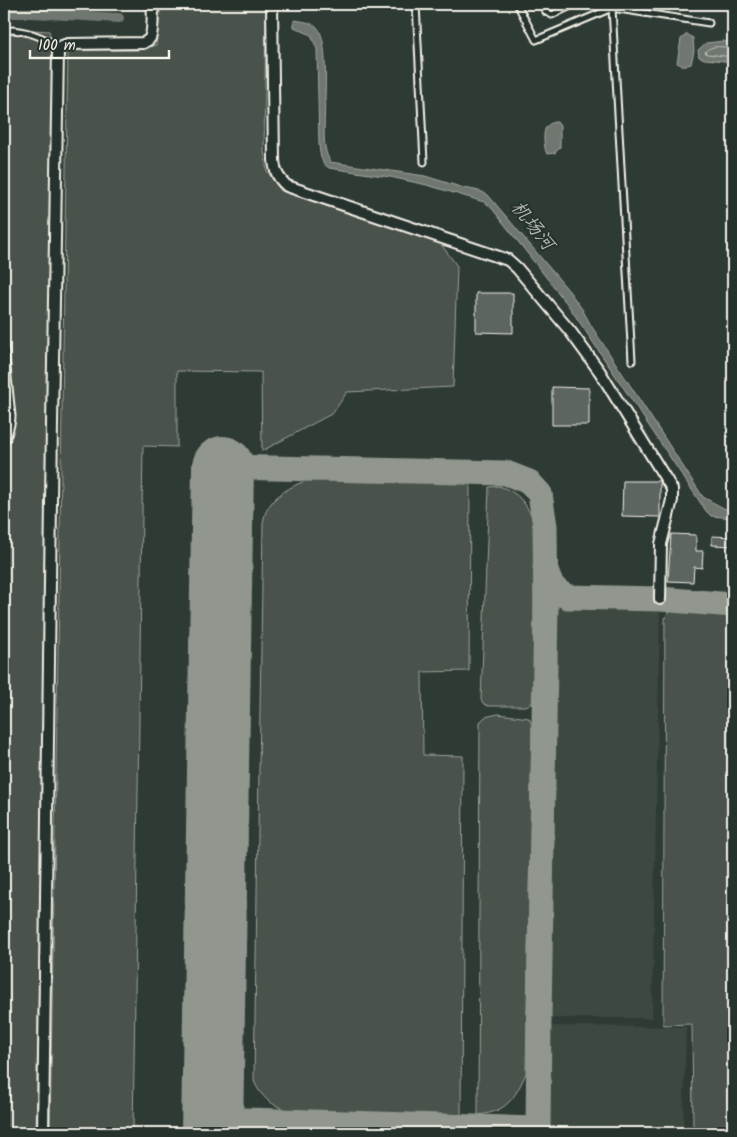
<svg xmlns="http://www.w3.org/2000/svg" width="737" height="1137" viewBox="0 0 737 1137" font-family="Kalam,'LXGW WenKai TC',sans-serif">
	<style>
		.built { fill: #3c4841 }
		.green { fill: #48524c; stroke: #9ea29a }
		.water { fill: #6f7770; stroke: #a4a8a0 }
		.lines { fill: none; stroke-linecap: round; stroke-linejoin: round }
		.shore { stroke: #bfc0b8; stroke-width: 1 }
		.canal { stroke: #6f7770; stroke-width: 10 }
		.taxiway { stroke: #91968e; stroke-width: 25 }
		.runway { stroke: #91968e; stroke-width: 62 }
		.building { fill: #5c655e; stroke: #f4f1e8 }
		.service-casing { stroke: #f4f1e8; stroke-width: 9 }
		.minor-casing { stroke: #f4f1e8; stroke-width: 14 }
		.service { stroke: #26332d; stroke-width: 5 }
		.minor { stroke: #26332d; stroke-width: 10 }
		.labels { text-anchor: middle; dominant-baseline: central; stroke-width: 4; stroke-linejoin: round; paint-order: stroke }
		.water-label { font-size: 19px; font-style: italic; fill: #b8bab2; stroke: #26332d }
	</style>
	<rect width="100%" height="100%" fill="#2e3b34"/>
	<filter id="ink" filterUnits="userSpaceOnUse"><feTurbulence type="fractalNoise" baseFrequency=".02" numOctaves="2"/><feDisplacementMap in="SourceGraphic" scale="10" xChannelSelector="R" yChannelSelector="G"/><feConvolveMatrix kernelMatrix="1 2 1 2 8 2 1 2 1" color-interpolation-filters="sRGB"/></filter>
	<g filter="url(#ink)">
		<g class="built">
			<path d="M546,605L660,609L652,1018H539Z"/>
			<path d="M547,1026L686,1027L683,1133H548Z"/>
		</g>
		<g class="green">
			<path d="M161,4H266L264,151L267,171L281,191L441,244L457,266L453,387L347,392L333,413L262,451L261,372L177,371V447L143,446L133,1133H50L68,50H138L156,45Z"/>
			<path d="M4,28L49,31L55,53L36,1133H4Z"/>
			<path d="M470,479L469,671L422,672L423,755L463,756L461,1116L289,1111C272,1105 261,1098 254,1081L263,523C264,518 265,512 268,508C275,495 292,486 305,481Z"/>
			<path d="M499,486C518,492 526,503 534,521V698L532,703L526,706H488L483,703L481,700L489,487Z"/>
			<path d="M675,610L733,614V1133H693L692,1024L663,1025L665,618L668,613Z"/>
			<path d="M498,714L529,718L532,725L526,1073C515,1098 507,1112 478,1115L480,722L485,717Z"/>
		</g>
		<g class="water">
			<path d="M294,20C301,21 310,22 316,26C333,41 321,124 325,147C326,153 328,157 330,162L425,176L464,188L480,191L488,195L569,291L582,309L592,327L703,497L731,512H733V518L711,516L706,511L568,305L490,206L484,202L427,185L390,177L329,168C320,162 320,154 319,144L317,49L311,35L294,27Z"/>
			<path d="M687,34L693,38L694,51L691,64L684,66L677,63L681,39Z"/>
			<path d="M724,41L733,44V62L705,59L699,57L698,50L706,43Z"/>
			<path d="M554,122H557L560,126V147L555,153L547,154C544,149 542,131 547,126C549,124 551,123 554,122Z"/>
		</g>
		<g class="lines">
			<path class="shore" d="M733,48C724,47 711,44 705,52L707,54L733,57"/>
			<path class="canal" d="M4,13H32L119,18"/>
			<g class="taxiway">
				<path d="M223,467L506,473L529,482L540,494L545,526L546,605L539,1018L538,1133"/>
				<path d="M545,567C550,584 552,589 568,597L660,599L733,605"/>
				<path d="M212,1119L538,1129L539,1133"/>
			</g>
			<path class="runway" d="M212,1133L223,467"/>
		</g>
		<g class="building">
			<path d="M476,293H513V333L476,332Z"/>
			<path d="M552,387L589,388V425H552Z"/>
			<path d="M623,481H659L660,483V517L622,516Z"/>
			<path d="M671,534L696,535V551H703L702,568L694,567L693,582L668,581Z"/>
			<path d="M712,536L733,537V546L712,545Z"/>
		</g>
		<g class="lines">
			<g class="service-casing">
				<g id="service">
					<path d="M416,4L424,162"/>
					<path d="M517,4L536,40L612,8L709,23"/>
					<path d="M542,4L546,12L552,15L575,4"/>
					<path d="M612,8L632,361"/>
					<path d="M4,30C24,29 44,37 60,48"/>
					<path d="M4,338L12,416C12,427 8,435 4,445"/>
				</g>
			</g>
			<g class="minor-casing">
				<g id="minor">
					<path d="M272,4L274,160C275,172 278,178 287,186L508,260L517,268L570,331L600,372L672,489V500L661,544L660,599"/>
					<path d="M43,1133L52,424L58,51L62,46L68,44L143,43C147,41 148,41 150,38C154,30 152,13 153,4"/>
				</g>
			</g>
			<use href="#service" class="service"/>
			<use href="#minor" class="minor"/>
		</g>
	</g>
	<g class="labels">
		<g class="water-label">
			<text transform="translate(532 226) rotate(51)">机场河</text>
		</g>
	</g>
	<rect width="737" height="1137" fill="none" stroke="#26332d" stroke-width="20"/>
	<rect x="10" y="10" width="717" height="1117" fill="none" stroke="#f4f1e8" stroke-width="2" filter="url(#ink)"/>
	<path d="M30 50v8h139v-8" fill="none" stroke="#f4f1e8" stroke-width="2.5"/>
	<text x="38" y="50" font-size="15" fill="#f4f1e8" stroke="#26332d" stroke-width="4" paint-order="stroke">100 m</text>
</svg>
